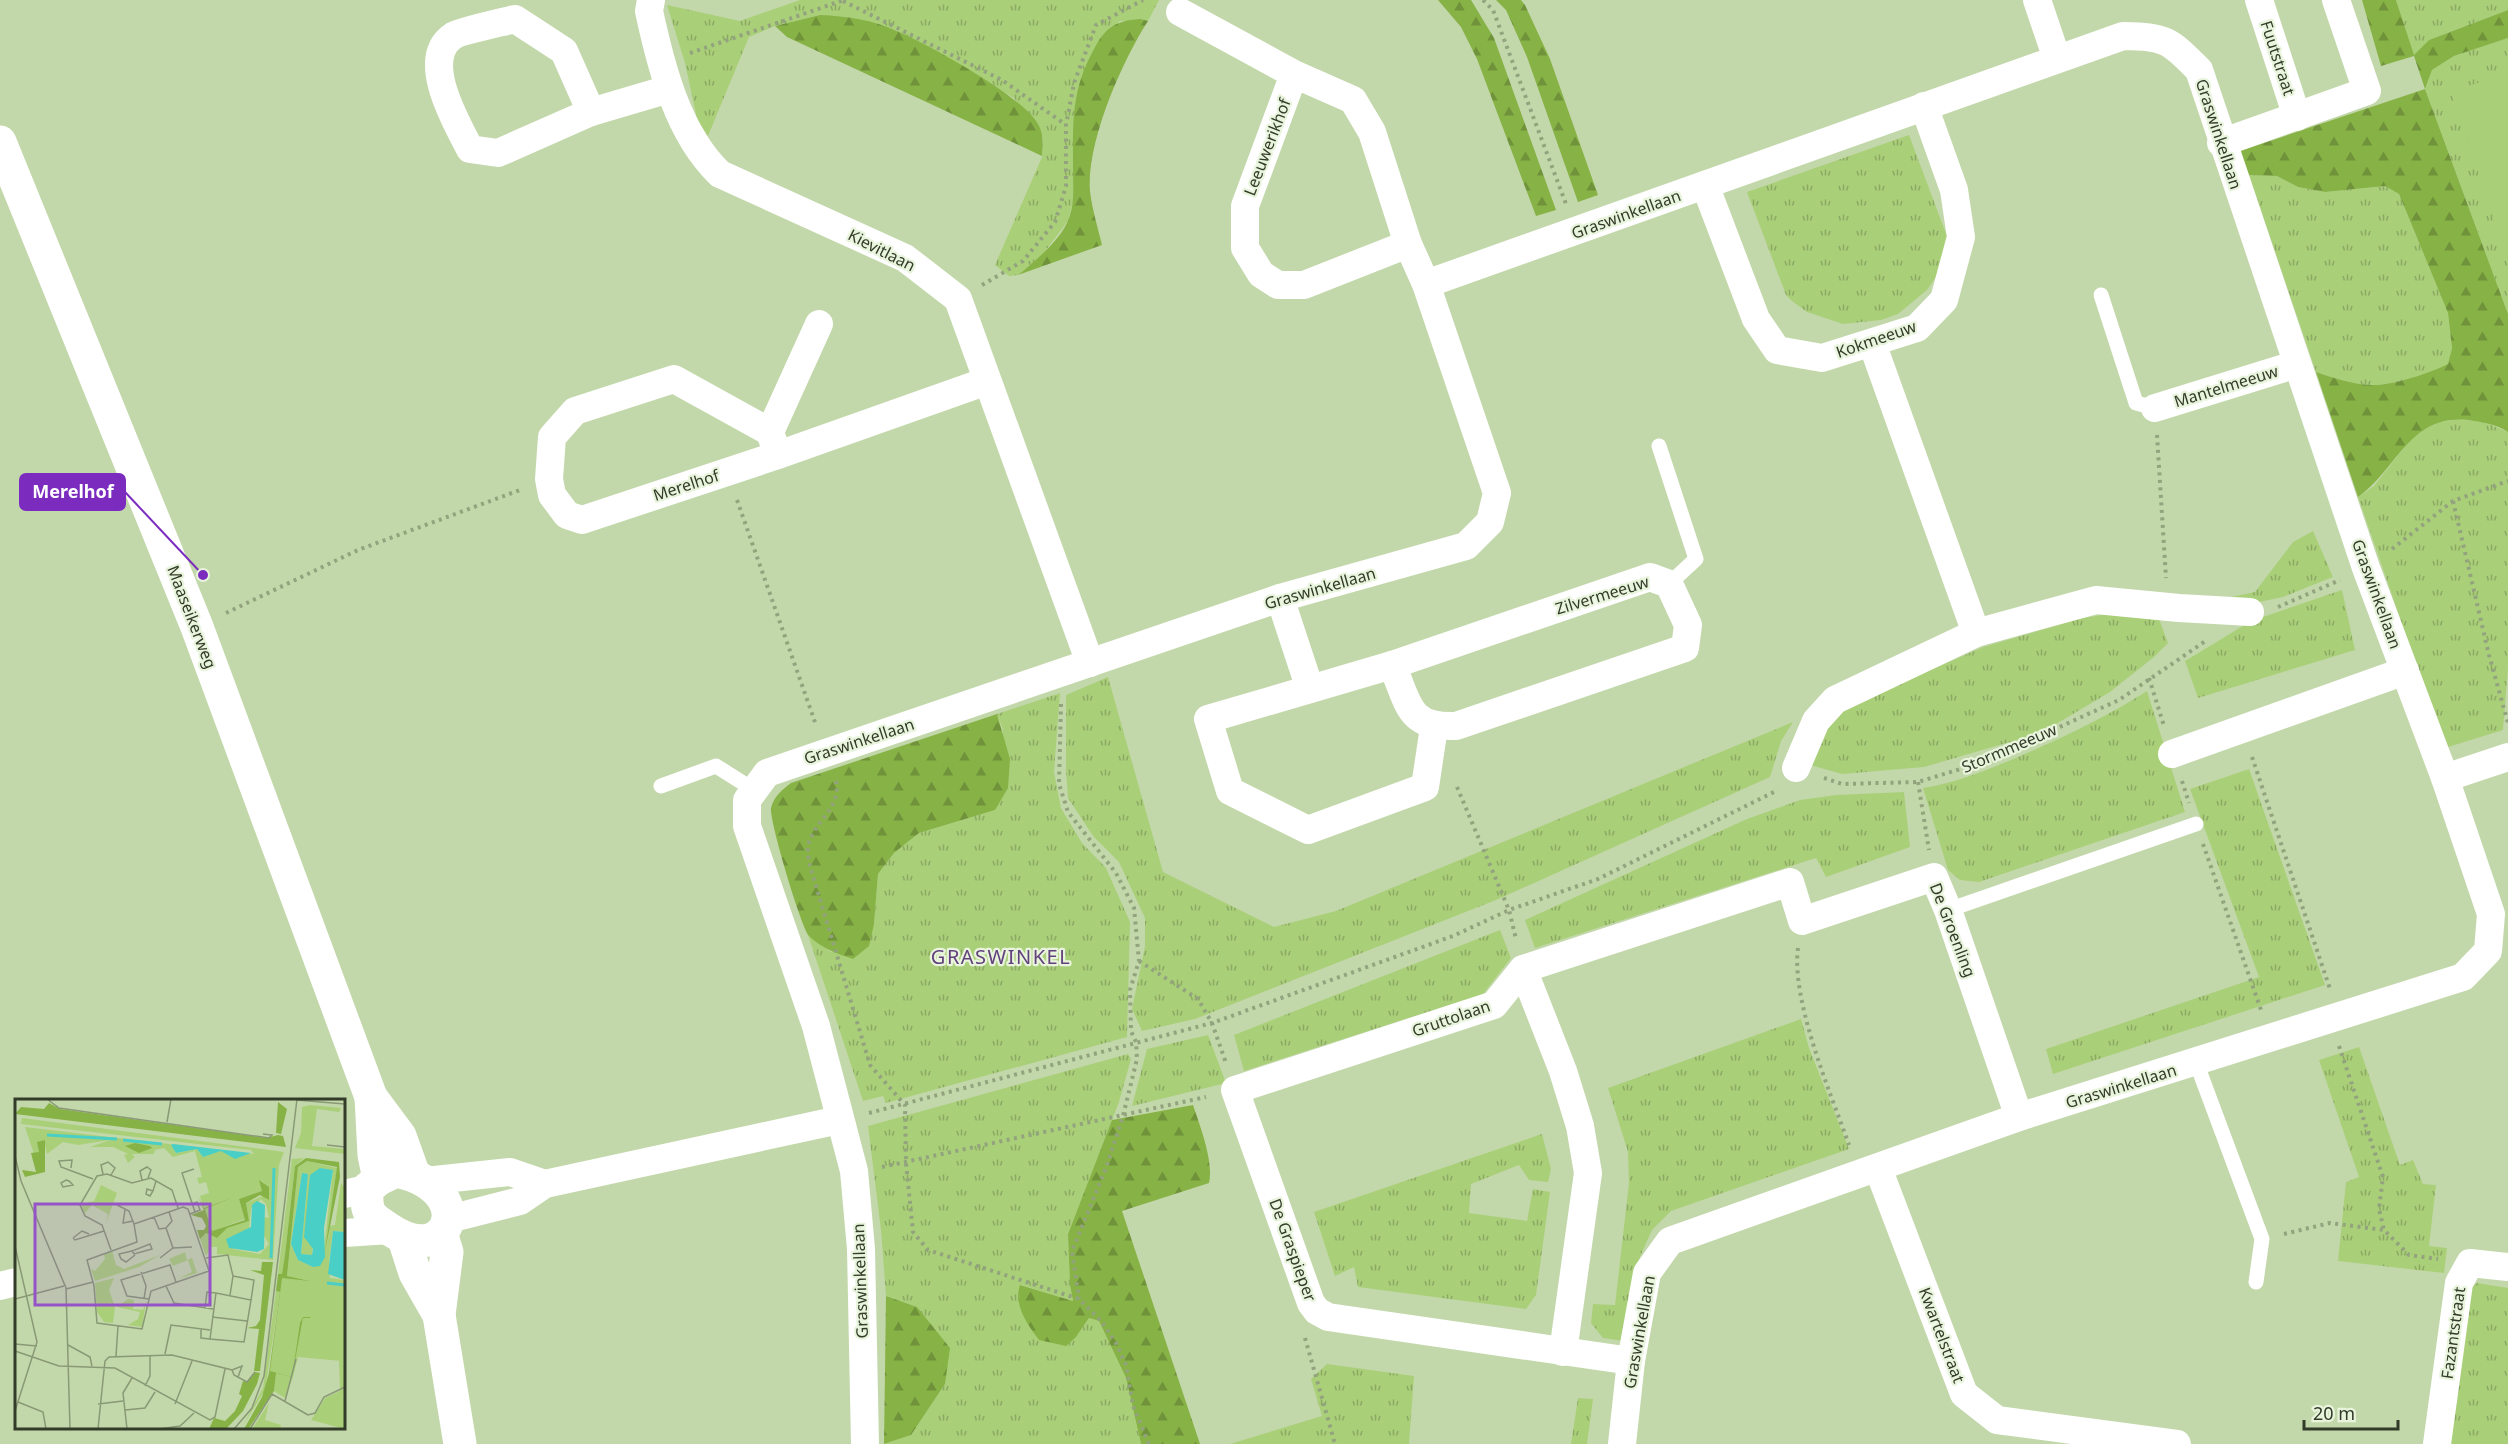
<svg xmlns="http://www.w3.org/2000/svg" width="2508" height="1444" viewBox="0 0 2508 1444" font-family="'Noto Sans',sans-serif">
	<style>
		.grass { fill: url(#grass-tufts) }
		.forest { fill: url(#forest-firs) }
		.park { fill: #aacf79 }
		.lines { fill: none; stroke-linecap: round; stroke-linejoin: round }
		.path { stroke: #92a37e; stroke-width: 4; stroke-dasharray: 3 4.5; stroke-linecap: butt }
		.service { stroke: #fff; stroke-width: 15 }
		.minor { stroke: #fff; stroke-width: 28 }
		.tertiary { stroke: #fff; stroke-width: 33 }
		.labels { text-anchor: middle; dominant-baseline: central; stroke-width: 4.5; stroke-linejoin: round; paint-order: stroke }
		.street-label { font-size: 16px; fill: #333b29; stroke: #e9f4dd }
		.quarter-label { font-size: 20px; letter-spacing: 1.5px; fill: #62427d; stroke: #e9f4dd }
		.inset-river { fill: none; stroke: #49cfc5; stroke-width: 3 }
		.inset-road { fill: none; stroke: #899976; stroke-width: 1.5 }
		.view { fill: #9553c8; fill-opacity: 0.15; stroke: #9553c8; stroke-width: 3 }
		.inset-edge { fill: none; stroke: #333b29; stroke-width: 3 }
		.leader { fill: none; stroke: #7b2cbf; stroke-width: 2 }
		.callout-dot { fill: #7b2cbf; stroke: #e9f4dd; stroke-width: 2 }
		.callout { fill: #7b2cbf; stroke: #7b2cbf; stroke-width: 2 }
		.callout-label { font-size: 18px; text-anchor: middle; font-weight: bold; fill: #fff }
	</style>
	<defs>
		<pattern id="grass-tufts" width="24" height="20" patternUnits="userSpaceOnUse" patternTransform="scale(1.5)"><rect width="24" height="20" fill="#aacf79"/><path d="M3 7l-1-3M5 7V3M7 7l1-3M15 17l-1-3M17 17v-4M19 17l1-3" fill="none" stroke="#8ba963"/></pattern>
		<pattern id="forest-firs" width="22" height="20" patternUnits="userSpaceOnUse" patternTransform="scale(1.5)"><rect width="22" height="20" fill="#87b245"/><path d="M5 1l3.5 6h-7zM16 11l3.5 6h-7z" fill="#6f923a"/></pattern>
	</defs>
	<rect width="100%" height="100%" fill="#c3d8aa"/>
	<g class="grass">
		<path d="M800,0H1159L1148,21H1119L1068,221L1043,254L1018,275L1009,276L995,265L1042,157L1043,138L1014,98L936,51L896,30L820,15L775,26L749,37L708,136L697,119L685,63L667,5L740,21Z"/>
		<path d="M2396,0H2508V10L2429,40L2414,56Z"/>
		<path d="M2508,38V314L2425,89L2432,70L2454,56Z"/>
		<path d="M1909,135L1948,239L1938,274L1927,290L1898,314L1881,320L1843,324L1807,312L1792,301L1786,295L1747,192Z"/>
		<path d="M2249,175L2277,176L2298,187L2325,192L2385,186L2399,194L2448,313L2452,348L2448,365C2430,373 2391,386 2371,385C2352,384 2334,378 2316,372Z"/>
		<path d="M2457,419L2484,422L2508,432V668L2503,730L2445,748L2358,497L2374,486L2413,436L2434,423Z"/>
		<path d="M2313,531L2333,577L2283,597L2250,604L2207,602L2255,592L2293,542Z"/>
		<path d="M2342,590L2355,650L2198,698L2185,661L2251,621Z"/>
		<path d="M2146,608L2159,619L2168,643L2154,657L2110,692L2041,733L1924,767L1842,774L1803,763L1806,752L1847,707L1983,647L2083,618Z"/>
		<path d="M1108,677L1163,872L1274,927L1336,911L1793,722L1781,741L1770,777L1496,900L1195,1019L1142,1031L1132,1009L1145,946V918L1119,862L1093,836L1068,798L1066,770V695Z"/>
		<path d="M2147,691L2185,812L1979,882L1960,880L1948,870L1923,788C1955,783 1981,772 2011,760C2058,740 2103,719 2147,691Z"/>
		<path d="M1060,693L1054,772L1061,808L1082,843L1106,868L1130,922L1127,1037L886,1103L883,1096L863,1101L808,935L831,952L874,924L878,874L894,853L919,833L995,810L1003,730L997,714Z"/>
		<path d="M2249,769L2325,985L2053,1074L2046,1049L2259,977L2190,789Z"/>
		<path d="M1904,792L1910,847L1826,877L1816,858L1535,948L1525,920L1747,819L1800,800L1836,795Z"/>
		<path d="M1500,930L1511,958L1483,994L1244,1071L1234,1035Z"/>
		<path d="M1801,1019L1809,1048L1849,1149L1671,1211L1652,1230L1636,1266L1624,1341L1603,1338L1591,1323L1593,1304L1615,1305L1629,1183L1628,1152L1608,1088Z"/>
		<path d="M1208,1035L1226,1083L1132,1106L1147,1049Z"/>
		<path d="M2359,1047L2400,1165L2413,1160L2423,1184L2436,1185L2429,1246L2447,1248L2444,1273L2338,1261L2346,1182L2359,1177L2319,1060Z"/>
		<path d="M1128,1054L1131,1059L1119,1102L1068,1234L1070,1285L1073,1301L1021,1285L1076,1337L1089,1318L1099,1321L1126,1378L1141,1444H884L911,1435L945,1384L917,1307L886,1296L881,1230L868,1126Z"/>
		<path d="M1542,1134L1551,1169L1548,1182L1529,1180L1519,1165L1471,1184L1469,1213L1527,1221L1533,1189L1550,1192L1536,1295L1526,1309L1358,1287L1354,1267L1335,1276L1314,1212Z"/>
		<path d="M2477,1283L2508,1288V1444H2447L2467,1291Z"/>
		<path d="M1327,1364L1414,1376L1409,1444H1230L1322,1416L1311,1379Z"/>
		<path d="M1578,1398L1593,1399L1587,1444H1571Z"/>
	</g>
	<g class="forest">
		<path d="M1438,0H1471L1494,38L1556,210L1536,216L1477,59L1461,27Z"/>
		<path d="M1496,0H1521L1525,5L1550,59L1598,195L1578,202L1527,57L1506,10Z"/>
		<path d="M2362,0H2396L2414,55L2429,40L2508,10V38L2454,56L2432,70L2425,89L2508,314V432C2496,424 2481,422 2468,420C2409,414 2398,469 2358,497L2316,372C2334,378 2352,384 2371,385C2391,386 2430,373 2448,364L2452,348L2448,313L2399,194L2385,186L2325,192L2298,187L2277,176L2249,175L2240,151L2425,89L2414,56L2381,66Z"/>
		<path d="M820,15C846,16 873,20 897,31C926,43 1021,96 1036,121C1044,132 1043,143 1042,156L787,37L775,26Z"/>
		<path d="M1140,19L1148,21C1122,61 1086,143 1090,191C1092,209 1098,228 1102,245L1018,275C1035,261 1062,239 1069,218C1075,202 1073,185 1073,168C1073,125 1071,92 1092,53C1104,29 1113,21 1140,19Z"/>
		<path d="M997,714L1010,759L1008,788L995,810L919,833L894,853L878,874L874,924L869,946L853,959C838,954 821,948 809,936C801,927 769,820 771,808C774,796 782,790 791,783Z"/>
		<path d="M1193,1105C1200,1126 1214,1162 1209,1183L1122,1211L1200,1444H1141L1126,1378L1099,1321L1089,1318L1076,1337L1066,1346L1039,1340C1028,1325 1013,1305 1020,1285L1073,1301L1070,1285L1068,1234L1112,1120Z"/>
		<path d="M886,1296L917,1307L950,1348L945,1384L911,1435L884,1444Z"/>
	</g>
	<path class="park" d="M2508,72V262L2452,92Z"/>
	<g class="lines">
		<g class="path">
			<path d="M1483,0L1493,10L1566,204"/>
			<path d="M843,1L1002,80L1066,125"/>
			<path d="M690,53L844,0"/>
			<path d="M982,285L1023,261L1055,222L1066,186V125L1074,83L1096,25L1143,0"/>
			<path d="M2157,435L2166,578"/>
			<path d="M737,500L816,725"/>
			<path d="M2453,501L2489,655L2508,723"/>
			<path d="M2392,549L2453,501L2508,481"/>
			<path d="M2278,607L2340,580"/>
			<path d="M226,613L358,550L520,490"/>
			<path d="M2149,678L2164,726"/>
			<path d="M1061,704L1059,784L1068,812L1116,873L1134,908L1139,961L1130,990L1131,1031L1136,1042L1137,1059L1123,1116L1106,1168L1072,1251L1079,1299"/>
			<path d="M2252,757L2330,989"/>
			<path d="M1824,778L1842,784L1918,782L1980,763L2119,700L2207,640"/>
			<path d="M836,781C842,809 812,822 808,847C807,852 809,861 810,866L870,1065L905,1105L906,1163L913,1232L928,1250L1079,1299L1101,1321L1116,1343L1126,1365L1133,1406L1149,1444"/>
			<path d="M2182,781L2189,803"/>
			<path d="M1918,782L1929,850"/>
			<path d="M1457,787L1509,910L1516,939"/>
			<path d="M2203,844L2261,1010"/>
			<path d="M1798,948C1791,1001 1831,1094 1849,1145"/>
			<path d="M1139,961L1198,999L1212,1023L1226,1063"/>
			<path d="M2339,1046L2383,1177L2379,1209L2384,1230L2409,1255L2438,1259"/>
			<path d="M869,1113L1212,1023L1453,936L1509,910L1598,879L1778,790"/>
			<path d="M882,1167L1206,1097"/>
			<path d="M2284,1234L2330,1223L2384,1230"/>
			<path d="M1305,1338L1335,1444"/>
		</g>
		<g class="service">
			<path d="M2101,295L2136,403L2155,408"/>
			<path d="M1659,446L1696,559L1669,584"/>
			<path d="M661,786L716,766L754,790"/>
			<path d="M1948,910L2196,824"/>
			<path d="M2196,1062L2262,1239L2256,1282"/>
		</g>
		<g class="minor">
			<path d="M651,0L649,11C661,67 678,134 720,174L905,258L958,299L1090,663"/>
			<path d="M2037,0L2057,59"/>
			<path d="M2259,0L2297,117"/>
			<path d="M1180,12L1294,74L1353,100L1372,132L1408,244L1426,284"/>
			<path d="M515,19L564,51L591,112L498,153L470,149C456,122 419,59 453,36C460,31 504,22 515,19Z"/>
			<path d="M1294,74L1245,206V248L1261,274L1278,285H1304L1408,244"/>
			<path d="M591,112L669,89"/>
			<path d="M2221,143L2367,91L2336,0"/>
			<path d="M1705,185L1756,319L1777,350L1822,358L1917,328L1944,300L1961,237L1954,190L1924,106"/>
			<path d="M1872,343L1976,633"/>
			<path d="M2155,408L2297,364"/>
			<path d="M770,432L674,379L575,411L552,437L549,479L552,495L567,515L582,520L778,455L987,381"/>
			<path d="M776,450L770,432L819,324"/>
			<path d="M1650,577L1669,584L1688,625L1685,648L1456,726C1407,728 1409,703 1392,665Z"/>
			<path d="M1280,598L1310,689"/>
			<path d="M1392,665L1208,719L1230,791L1308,830L1425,787L1434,727"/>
			<path d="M2172,754L2405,671"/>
			<path d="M1796,768L1816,721L1835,700L1976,633L2096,600L2179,608L2250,612"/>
			<path d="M2445,778L2508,757"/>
			<path d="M1523,969L1563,1071L1580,1126L1588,1173L1563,1352"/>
			<path d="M1878,1168L1964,1394L1997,1420L2177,1444"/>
			<path d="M425,1181L510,1172L545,1184"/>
			<path d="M344,1194L367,1189"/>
			<path d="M449,1219L520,1201L545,1184L839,1120"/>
			<path d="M344,1233L390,1230"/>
			<path d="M0,1286L16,1282"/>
			<path d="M1631,1361L1328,1317L1317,1311L1311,1303L1235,1090L1494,1005L1523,969L1790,882L1802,921L1934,877L1948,910L2019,1117"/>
			<path d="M865,1444L861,1249L854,1171L816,1026L747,826V800L767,773L1280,598L1466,546L1490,522L1497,493L1426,284L2123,36C2166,37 2168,39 2199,70L2366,568L2445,778L2491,914L2488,951L2463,977L2019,1117L1670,1241L1647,1273L1631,1361L1622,1444"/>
			<path d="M2437,1444L2459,1283L2470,1263L2508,1267"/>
		</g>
		<g class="tertiary">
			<path d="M0,142L197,627L371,1097L400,1136L414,1175"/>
			<path d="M371,1097L374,1155L379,1179"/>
			<path d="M396,1171C480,1188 451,1271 389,1229C369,1216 366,1214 367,1189L379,1179Z"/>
			<path d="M441,1233L447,1252L439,1315L460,1444"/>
			<path d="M404,1239L415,1273L439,1315"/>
		</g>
	</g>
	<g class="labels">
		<g class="street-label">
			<text transform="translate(2278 58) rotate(72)">Fuutstraat</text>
			<text transform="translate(2219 134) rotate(72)">Graswinkellaan</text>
			<text transform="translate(1267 147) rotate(-69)">Leeuwerikhof</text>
			<text transform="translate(1626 214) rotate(-20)">Graswinkellaan</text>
			<text transform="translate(882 250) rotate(27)">Kievitlaan</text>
			<text transform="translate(1876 339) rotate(-19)">Kokmeeuw</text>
			<text transform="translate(2226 386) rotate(-17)">Mantelmeeuw</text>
			<text transform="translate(686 485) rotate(-18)">Merelhof</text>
			<text transform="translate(1320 588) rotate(-16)">Graswinkellaan</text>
			<text transform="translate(2377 594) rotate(70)">Graswinkellaan</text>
			<text transform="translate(1602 595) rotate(-17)">Zilvermeeuw</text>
			<text transform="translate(192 617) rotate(69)">Maaseikerweg</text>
			<text transform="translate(859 741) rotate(-18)">Graswinkellaan</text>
			<text transform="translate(2009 748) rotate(-23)">Stormmeeuw</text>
			<text transform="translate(1953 930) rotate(69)">De Groenling</text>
			<text transform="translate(1451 1018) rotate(-19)">Gruttolaan</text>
			<text transform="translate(2121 1086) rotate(-17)">Graswinkellaan</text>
			<text transform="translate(1293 1250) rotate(70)">De Graspieper</text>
			<text transform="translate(860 1281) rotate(-92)">Graswinkellaan</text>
			<text transform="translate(1639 1332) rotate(-80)">Graswinkellaan</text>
			<text transform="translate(2453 1333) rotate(-82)">Fazantstraat</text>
			<text transform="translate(1942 1335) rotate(69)">Kwartelstraat</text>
		</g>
		<g class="quarter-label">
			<text x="1001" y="956">GRASWINKEL</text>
		</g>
	</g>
	<g transform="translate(15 1099)">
		<rect width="330" height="330" fill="#c3d8aa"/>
		<path d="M295,6L326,9L324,13L302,10L297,47L330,50V55L280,49L286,34L287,8ZM7,19L269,53L264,66L258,161L202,155V148H196L191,157L185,140L191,134L202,139L211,129L234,122L231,104L248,97L254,89L247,82L248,92L224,100L230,120L197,132L190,110L221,97L188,109L185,97L194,94L191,83L184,85L182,79L187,78L180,52L158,58L149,49L140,51L139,55H117L120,58L113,64L109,56L113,55L98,48H75L95,41L63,46L48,43L32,55L29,41L23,45L24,53L19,55L10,28L239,55L236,51L6,25ZM156,45L206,51H207L188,58L182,50L161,54ZM246,100L251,105L254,119L249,118L247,133L254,145L245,155L218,150L213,139L234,131L236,110ZM289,59L280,67L270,157L267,175H263L277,60ZM292,62L322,69L311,152L315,127L320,126L326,84L330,89V133L318,132L314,162L315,179L330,181V189L295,186V182L272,177L283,68ZM305,69L318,71L308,159L298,168L283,161L276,145L287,74L293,75L286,155L297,156ZM86,86L102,94L91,124L93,115L77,106L69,115L66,105L79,102ZM97,152L101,166L109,170L145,156L124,168L80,182L76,170L80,172L90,160L89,155ZM170,153L172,161L177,159L182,174L163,180L177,173L173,161L158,167L154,160ZM99,179L94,191L100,208L98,224L89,223L82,213L80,184ZM261,192L265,193L250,291L227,328L248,289ZM113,200L119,201L118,210L128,211L131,203L127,228L113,226L123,220L125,213L102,208ZM288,219H325L330,286L327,262L283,258L278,278L270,299L259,292L261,274L277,278ZM254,304L250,321L266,326L265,330H237Z" fill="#aacf79" fill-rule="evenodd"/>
		<path d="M263,3L272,10L266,35L261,34ZM34,4L45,10L251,39L263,36L268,37L271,48L0,15L6,8L29,10ZM30,41V73L10,78L7,71L21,73L16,54L24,53L22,43ZM120,44L135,47L137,49L124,54L110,47ZM291,59L324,63L325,78L310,152L322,68L292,62L283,68L272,177L295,182V186L330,189V250H327L325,219H288L277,278L261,274L259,292L234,329L229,330L247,298L254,274L265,193L261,192L263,175H267L270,156L280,67ZM244,81L254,88V101L245,96L231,104L234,122L212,129L202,139L191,134L185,140L182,131H189L191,127L187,119L176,116L189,111L183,98L189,109L221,97L190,110L197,132L230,121L224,100L247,92ZM247,163H258L245,272H239L244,230L232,229L241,227L245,221L249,176L235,171L246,172ZM240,273L245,274L242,285L228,312L211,330H194L199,319L210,322L220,312L227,297L224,295L228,282L232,283Z" fill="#87b245"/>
		<path d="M209,60L220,93L199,100L187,68ZM236,61L246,91L227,98L216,68ZM222,101L228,120L197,131L191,112ZM267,179L295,182V186H330V330L296,321L310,299L325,292L324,262H328L327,250L314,243L295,218H288L285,224L277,278L255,272Z" fill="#aacf79"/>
		<path d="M156,46L158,45L236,54L220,60L206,52L188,58L182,50L161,54ZM305,69L318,71L309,129L310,158L305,167L298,168L283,161L276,145L287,74L293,75L286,155L297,156L298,150L289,138L295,76ZM242,102L250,106L249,150L242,153L214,149L211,140L236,128L237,106ZM318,132L330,133V181L313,175Z" fill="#49cfc5"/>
		<path class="inset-river" d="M32,36L102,40M108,41L147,45M256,159L259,69M312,184L330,186"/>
		<path class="inset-road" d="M32,0L44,9L254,39L257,36L248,35M281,1L330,5M152,23L156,0M312,46L330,48M0,57L6,82L51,189L55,330M56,69L57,61L44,62L46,68L78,80M179,70L167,74L180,113M88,75L86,66L93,63L100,69L96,76M51,81L54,82L58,86L48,88L46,84ZM127,81L125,72L132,68L136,71L133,79M138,92L132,90L131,95L135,97L138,92L141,82M102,106L114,112L119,125M168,108L173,110L194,172L136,192L127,230L82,224L79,187L72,161L122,143L119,125ZM110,111L108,124L118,122M175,115L185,111L182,103L177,105M139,118L144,130L151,129M151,129L158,149M151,129L157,122L154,113M58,139L60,141L89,132M58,139L67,132L74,135M135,145L137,150L119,155L117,152ZM0,147L22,243L0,312M96,151L87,126L70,117L65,106L82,77L92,75L117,84L136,79L157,91L163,109M117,152L104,155L106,160L111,163L120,156M145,159L158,149L177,148M191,159L213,156L218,177L215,196M126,173L131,187L129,200M218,177L239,181L236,201M151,187L159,204L198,210M51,190L78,183M201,194L236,201L229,243L195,240ZM0,200L49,187M134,200L112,197L106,181L155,166L161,183M190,209L192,193L201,194M197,218L232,222M186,230V239L195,240M0,245L22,247M53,246L75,258L77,267M0,252L44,267L100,269L195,321L200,318L210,270M150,255L156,226L195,231M101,257L103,227M217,271L227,267L223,278M130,287L135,277V256M270,302L281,260M3,303L28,313L31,330M83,305L108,302M160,305L177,262M110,311L130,309L140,293M293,316L300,314L309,298L330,288M83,330L90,262L94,258L157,256L217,271L219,276L232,283L240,273M112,330L108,294L117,279M144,330L165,327L179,314M219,330L237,309L249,277L282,0M235,330L257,295L293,316"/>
		<path class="view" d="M20,105H195V206H20Z"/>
		<rect width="330" height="330" class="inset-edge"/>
	</g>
	<path class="leader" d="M203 575L125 492"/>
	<circle class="callout-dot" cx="203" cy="575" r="6"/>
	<rect class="callout" x="20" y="474" width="105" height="36" rx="6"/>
	<g class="callout-label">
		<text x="73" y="498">Merelhof</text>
	</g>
	<path d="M2304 1420v9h94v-9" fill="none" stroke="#333b29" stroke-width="3"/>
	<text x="2313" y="1420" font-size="18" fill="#333b29" stroke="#e9f4dd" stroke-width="4.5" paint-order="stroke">20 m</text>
</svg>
